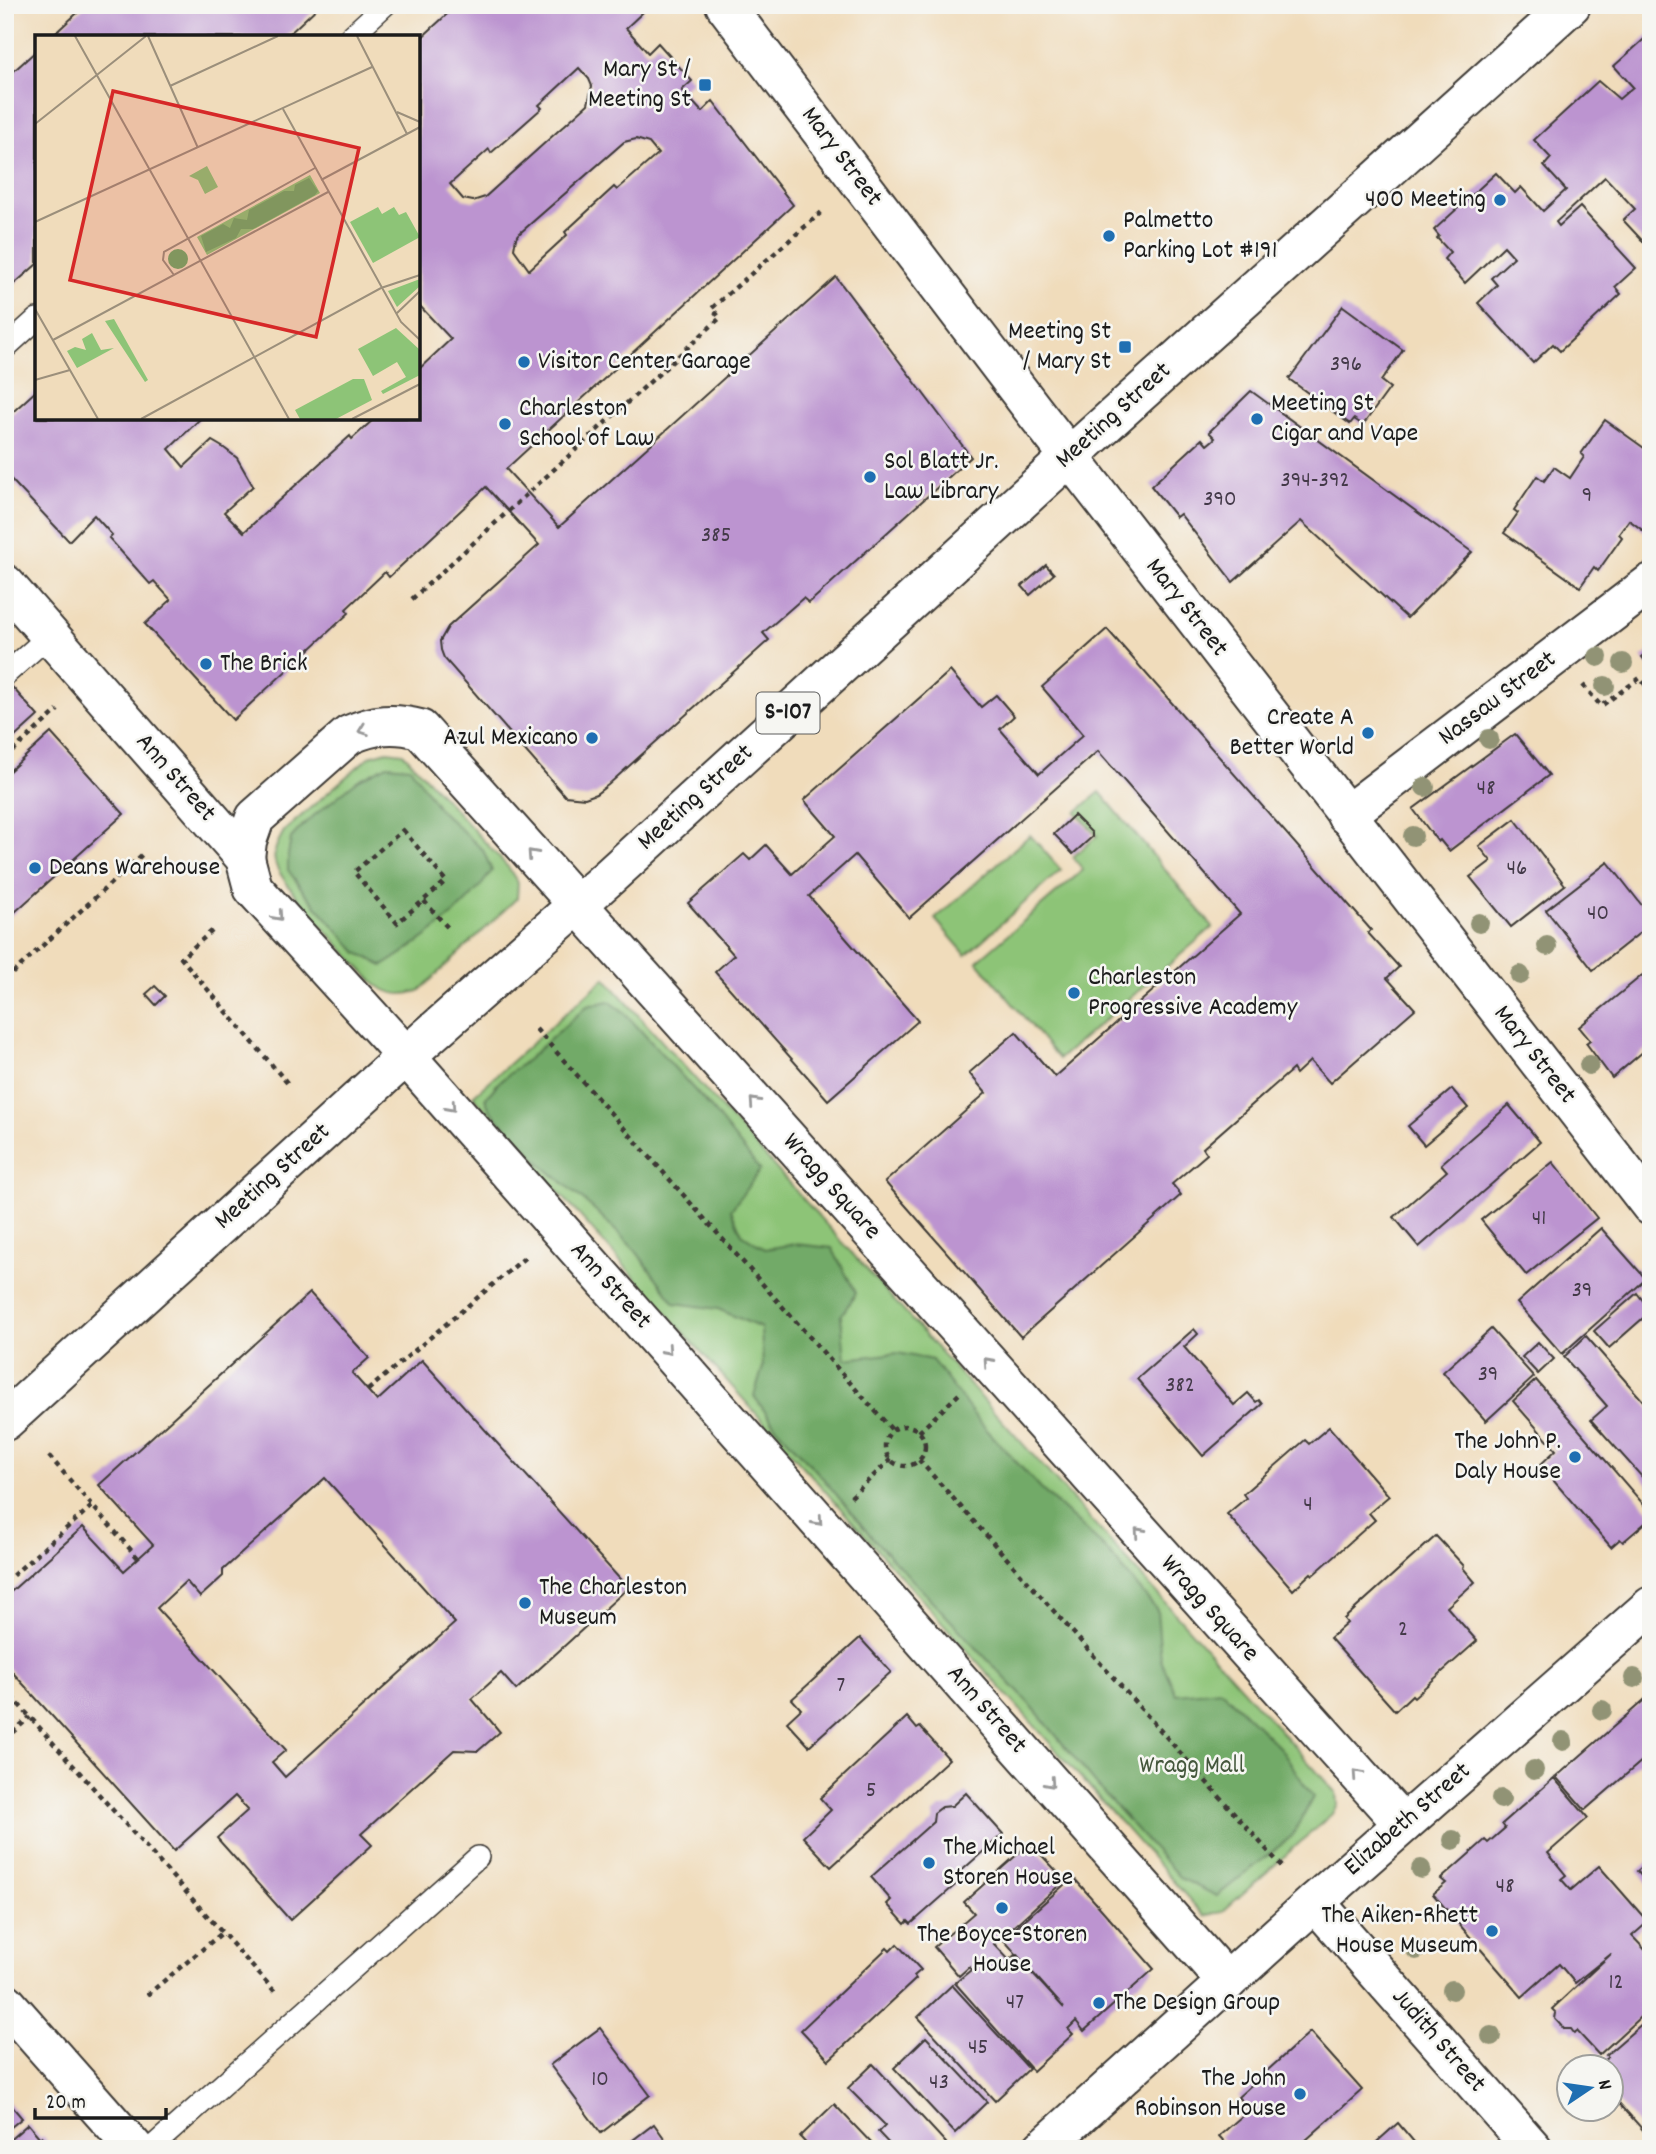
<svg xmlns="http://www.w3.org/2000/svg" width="1656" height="2154" viewBox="0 0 1656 2154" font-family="Dekko,sans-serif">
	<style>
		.green { fill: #8dc477; stroke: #54704a; stroke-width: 2 }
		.forest { fill: #72aa68; stroke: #476342; stroke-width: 2 }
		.building { fill: #bc94d0; fill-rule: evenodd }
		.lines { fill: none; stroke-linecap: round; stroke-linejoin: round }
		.lane-casing { stroke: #3c3934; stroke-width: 24 }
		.street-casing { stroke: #3c3934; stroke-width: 42 }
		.primary-casing { stroke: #3c3934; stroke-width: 42 }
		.path { stroke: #3c3934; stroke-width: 4.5; stroke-dasharray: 5 5; stroke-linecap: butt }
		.lane { stroke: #fff; stroke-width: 21 }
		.street { stroke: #fff; stroke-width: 38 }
		.primary { stroke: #fff; stroke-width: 38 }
		.tree { fill: #919375 }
		.oneway { stroke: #999 }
		.poi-dot { fill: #1f6fb2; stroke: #f6f6f2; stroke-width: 2.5 }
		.labels { text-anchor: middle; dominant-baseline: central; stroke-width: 5; stroke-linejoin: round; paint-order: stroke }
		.number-label { font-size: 23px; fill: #443a49 }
		.shield { fill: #f6f6f2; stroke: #5d5d5c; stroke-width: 2 }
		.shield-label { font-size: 24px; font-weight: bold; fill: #1c1c1c }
		.poi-label { font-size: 26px; fill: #1c1c1c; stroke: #f6f6f2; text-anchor: start }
		.street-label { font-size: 26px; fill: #1c1c1c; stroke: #f6f6f2 }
		.park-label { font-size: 26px; fill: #44573c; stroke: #f6f6f2 }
		.inset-road { fill: none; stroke: #9b8f7b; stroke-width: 2 }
		.view { fill: #d62828; fill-opacity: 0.15; stroke: #d62828; stroke-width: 3.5 }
		.inset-edge { fill: none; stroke: #1c1c1c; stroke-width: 3.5 }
	</style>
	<rect width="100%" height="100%" fill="#f6f6f2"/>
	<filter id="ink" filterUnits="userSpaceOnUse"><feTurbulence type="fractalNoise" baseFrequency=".0143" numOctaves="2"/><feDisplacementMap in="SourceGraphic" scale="14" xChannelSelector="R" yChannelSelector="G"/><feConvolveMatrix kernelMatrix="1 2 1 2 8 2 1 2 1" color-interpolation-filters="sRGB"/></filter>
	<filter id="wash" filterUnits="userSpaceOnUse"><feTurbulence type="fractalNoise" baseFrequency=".00686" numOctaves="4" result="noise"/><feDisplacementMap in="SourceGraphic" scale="28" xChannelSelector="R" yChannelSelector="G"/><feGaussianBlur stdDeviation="1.57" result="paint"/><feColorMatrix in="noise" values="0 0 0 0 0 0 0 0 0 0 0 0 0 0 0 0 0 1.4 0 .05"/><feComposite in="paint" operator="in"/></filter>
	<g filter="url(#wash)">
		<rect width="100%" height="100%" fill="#f0dcbb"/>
		<g class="green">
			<path d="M387,751L403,753L508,867L518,883L517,898L419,991C401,996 392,995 376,985C357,964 279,884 275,862C272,852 279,840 284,831L370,756Z"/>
			<path d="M1100,792L1213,927L1059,1059L977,961L1083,870L1073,857L1097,836L1076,812Z"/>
			<path d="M1030,835L1061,870L966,955L935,919Z"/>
			<path d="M605,978L1336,1793L1337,1804L1332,1814L1222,1912L1204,1916L473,1096Z"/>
		</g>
		<g class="forest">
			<path d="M387,765L410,767L439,809L483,850L492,871C464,911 424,940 383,966L358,953L304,892L288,870V855L291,838L306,822L358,780Z"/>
			<path d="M609,1001L623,1011L710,1107L760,1170L731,1210L742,1234L765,1249L795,1244L832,1248L856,1293L841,1316L845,1359L898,1353L932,1360L978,1420L1042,1490L1105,1548L1157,1610L1161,1660L1176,1694L1221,1690L1280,1748L1313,1797L1292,1836L1217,1896L1180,1878L1105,1795L1035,1710L869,1534L821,1476L776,1427L754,1396L763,1367L761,1328L718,1309L675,1303L635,1250L596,1211L541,1164L490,1110L485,1099L499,1082L527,1060L587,1006Z"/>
		</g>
		<g id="blocks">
			<g class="building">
				<path d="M86,5H320L286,37H51Z"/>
				<path d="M457,5H638L643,12L626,28L648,53L658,43L692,81L682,90L702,112L713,101L793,205L506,469L559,527L836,277L971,457L809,603L803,598L763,633L769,640L608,785L596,794L585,798L565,796L444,658L441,650L440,641L448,627L539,545L486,487L389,577L385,572L346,609L349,613L233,720L145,624L171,600L154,581L150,584L109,538L112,535L94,515L69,541L5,473V419L37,390V418H201L169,449L184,467L212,441L224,448L237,458L253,486L224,512L244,532L350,436L352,439L375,418H418V370L451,339L418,304V41ZM579,68L589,79L592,86L588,104L485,197L473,201L463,199L450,184L489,149L491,153L542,108L539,105ZM636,139L649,143L658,154L617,190L614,187L565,232L567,235L529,270L514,249L516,238L520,233L624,142Z"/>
				<path d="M1651,33V250L1623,220L1635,209L1605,177L1556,222L1559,226L1580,207L1636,268L1615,287L1621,294L1560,351L1553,344L1533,363L1478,303L1497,285L1491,278L1514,257L1504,246L1465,283L1444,259L1450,252L1437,238L1439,236L1434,230L1496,173L1515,193L1521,187L1543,211L1566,190L1544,166L1551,158L1534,140L1598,81L1619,99L1633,87L1614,66Z"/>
				<path d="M37,50V264L5,292V79Z"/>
				<path d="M1343,306L1403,350L1381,381L1390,388L1363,425L1354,419L1350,424L1289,379Z"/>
				<path d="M1251,391L1472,552L1407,618L1301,521L1233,582L1180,514L1176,517L1151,486L1202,439L1207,445L1213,440L1215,438L1209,432Z"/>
				<path d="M1605,420L1651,453V524L1645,532L1629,520L1619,534L1622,537L1598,571L1594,567L1580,587L1504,533L1518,513L1514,510L1537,476L1544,481L1554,467L1570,478L1584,457L1581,454Z"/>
				<path d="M1046,565L1054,574L1030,595L1022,586Z"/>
				<path d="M1107,629L1371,930L1368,933L1399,967L1387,978L1415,1009L1330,1083L1310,1061L1296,1074L1293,1069L1203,1148L1207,1154L1172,1184L1181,1195L1021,1337L885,1182L986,1093L969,1073L1016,1032L1055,1077L1240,914L1098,751L909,918L855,855L809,896L918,1021L828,1100L715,972L734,955L688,903L744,854L750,860L766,845L792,874L835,836L804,800L950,671L981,707L996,695L1014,716L1000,729L1039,774L1083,735L1042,687Z"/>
				<path d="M1651,650V669L1642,657Z"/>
				<path d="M5,679L38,716L5,746Z"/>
				<path d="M51,733L124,814L5,921V775Z"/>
				<path d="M1515,734L1549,775L1449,851L1440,840L1438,842L1413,809Z"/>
				<path d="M1074,815L1092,833V837L1073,854L1054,834Z"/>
				<path d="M1515,819L1565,885L1511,927L1470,877L1491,861L1479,846Z"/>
				<path d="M1608,862L1651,917V924L1593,970L1546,910Z"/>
				<path d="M1651,968V1045L1612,1078L1586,1043L1590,1040L1579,1027Z"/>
				<path d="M155,986L165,996L156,1005L146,994Z"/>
				<path d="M1452,1089L1468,1108L1424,1145L1408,1126Z"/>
				<path d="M1509,1105L1540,1142L1419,1247L1394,1217L1447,1171L1441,1164Z"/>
				<path d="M1553,1162L1597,1218L1526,1275L1481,1220Z"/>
				<path d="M1601,1228L1646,1279L1562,1354L1517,1303Z"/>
				<path d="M310,1293L369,1358L352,1373L377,1401L422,1360L628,1588L516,1690L501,1673L472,1699L500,1732L478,1751L454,1750L361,1834L372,1845L290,1920L217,1838L248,1810L235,1796L174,1851L5,1664V1597L83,1527L124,1571L153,1545L99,1485ZM325,1478L455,1623L285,1777L272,1762L286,1750L157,1608L186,1581L200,1597L223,1576V1570Z"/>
				<path d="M1637,1293L1651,1311L1609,1348L1594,1331Z"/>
				<path d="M1194,1329L1198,1334L1184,1347L1234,1405L1248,1393L1256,1402L1259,1400L1262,1404L1203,1456L1137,1379Z"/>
				<path d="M1491,1329L1534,1377L1486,1421L1443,1372Z"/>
				<path d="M1586,1336L1651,1410V1487L1591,1420L1607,1406L1564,1357Z"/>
				<path d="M1538,1342L1554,1359L1538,1374L1522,1357Z"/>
				<path d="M1536,1380L1651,1513V1518L1623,1542L1620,1539L1611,1547L1540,1465L1556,1450L1513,1401Z"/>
				<path d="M1329,1427L1389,1496L1369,1513L1375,1520L1313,1575L1311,1573L1293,1590L1227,1514L1246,1498L1243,1494L1305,1440L1309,1444Z"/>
				<path d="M1436,1536L1464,1566L1463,1568L1475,1582L1447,1607L1477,1641L1414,1697L1412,1695L1395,1711L1330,1638L1347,1623L1344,1619Z"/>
				<path d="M860,1638L891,1672L809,1746L787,1722L801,1709L792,1699Z"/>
				<path d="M1651,1694V1753L1585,1810L1556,1777Z"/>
				<path d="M907,1717L917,1729L920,1727L949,1759L831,1867L803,1837L831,1810L820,1798Z"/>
				<path d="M1554,1778L1588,1818L1548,1853L1566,1875L1561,1879L1571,1890L1599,1866L1648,1922L1632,1936L1651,1956V2007L1599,2055L1577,2031L1574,2033L1571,2029H1564L1555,2019L1556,2013L1552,2009L1611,1954L1575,1983L1559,1964L1522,1997L1433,1894L1446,1883L1441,1879L1485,1840L1488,1843L1505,1828L1502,1824Z"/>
				<path d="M966,1793L1003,1834L959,1873L961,1880L911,1924L908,1921L905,1924L887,1904L891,1900L871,1877L933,1822L934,1813L942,1807L952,1806Z"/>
				<path d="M1030,1843L1065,1880L994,1944L1009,1960L1015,1955L1064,2008L1003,1939L1073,1877L1154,1969L1084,2031L1076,2021L1068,2029L1073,2034L1033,2071L955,1983L971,1970L969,1967L959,1976L934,1947L974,1913L964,1902Z"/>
				<path d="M1651,1859V1887L1637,1871Z"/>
				<path d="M897,1944L921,1970L914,1976L916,1979L829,2060L801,2030L887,1948L890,1951Z"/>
				<path d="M952,1985L1029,2069L995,2101L918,2017Z"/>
				<path d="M1651,2016V2139L1610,2093V2066H1597L1608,2057L1606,2055Z"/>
				<path d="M600,2028L650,2095L601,2133L550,2065Z"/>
				<path d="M1310,2032L1362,2090L1296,2149H1231L1219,2136L1249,2110L1238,2097Z"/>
				<path d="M926,2037L987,2102L955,2133L894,2068Z"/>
				<path d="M873,2064L946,2143L941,2149H894L878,2132L885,2125L848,2088Z"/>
				<path d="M5,2098L22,2118L5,2132Z"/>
				<path d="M834,2104L877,2149H811L800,2137Z"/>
				<path d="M1398,2123L1420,2149H1369Z"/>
				<path d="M28,2124L40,2138L42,2136L54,2149H5V2144Z"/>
				<path d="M654,2124L669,2145L665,2149H640L633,2140Z"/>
			</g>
		</g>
	</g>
	<g filter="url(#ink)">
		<use href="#blocks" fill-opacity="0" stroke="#3c3934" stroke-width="2"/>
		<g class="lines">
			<g class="lane-casing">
				<g id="lane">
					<path d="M350,37L385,5"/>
					<path d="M5,348L37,319"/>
					<path d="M5,675L50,635"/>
					<path d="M150,2149L478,1857"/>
				</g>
			</g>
			<g class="street-casing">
				<g id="street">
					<path d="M725,5L1034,411L1651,1206"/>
					<path d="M5,584L245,858L253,888L406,1056L1227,1982"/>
					<path d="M1346,815L1651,583"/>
					<path d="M245,858L247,841L255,818L349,735C374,724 394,722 420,729L1403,1824"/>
					<path d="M1315,1902L1533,2149"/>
					<path d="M5,2002L135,2149"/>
					<path d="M1042,2149L1315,1902L1651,1606"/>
				</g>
			</g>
			<g class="primary-casing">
				<path id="primary" d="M5,1421L406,1056L609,877L1069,457L1571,5"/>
			</g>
			<g class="path">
				<path d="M412,599L720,318L712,308L824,210"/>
				<path d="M1583,685L1601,706L1640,678L1651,692"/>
				<path d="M5,758L58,710"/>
				<path d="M403,830L446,881L397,923L354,872Z"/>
				<path d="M424,901L449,929"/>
				<path d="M212,931L181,958L289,1085"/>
				<path d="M5,980L145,852"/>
				<path d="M536,1029L893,1431"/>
				<path d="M368,1390L528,1255"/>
				<circle cx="905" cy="1446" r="20"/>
				<path d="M919,1432L961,1392"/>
				<path d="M49,1456L138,1558"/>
				<path d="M919,1460L1285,1870"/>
				<path d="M851,1497L891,1459"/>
				<path d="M5,1582L92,1506"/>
				<path d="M5,1689L277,1994"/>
				<path d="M5,1739L30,1717"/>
				<path d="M147,1995L222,1933"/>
			</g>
			<use href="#lane" class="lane"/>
			<use href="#street" class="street"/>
			<use href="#primary" class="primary"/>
		</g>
		<g class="tree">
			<circle cx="1598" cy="657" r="10"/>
			<circle cx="1623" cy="663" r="10"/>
			<circle cx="1605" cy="686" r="10"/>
			<circle cx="1489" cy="739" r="10"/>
			<circle cx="1425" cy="787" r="10"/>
			<circle cx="1413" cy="836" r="10"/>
			<circle cx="1479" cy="923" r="10"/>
			<circle cx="1547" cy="946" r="10"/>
			<circle cx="1520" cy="975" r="10"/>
			<circle cx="1589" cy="1065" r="10"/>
			<circle cx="1634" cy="1678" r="10"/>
			<circle cx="1602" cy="1710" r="10"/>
			<circle cx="1563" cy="1741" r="10"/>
			<circle cx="1534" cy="1770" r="10"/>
			<circle cx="1501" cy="1799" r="10"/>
			<circle cx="1453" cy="1840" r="10"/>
			<circle cx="1421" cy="1869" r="10"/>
			<circle cx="1416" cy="1950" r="10"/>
			<circle cx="1452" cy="1990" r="10"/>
			<circle cx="1491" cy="2036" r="10"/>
		</g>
		<defs><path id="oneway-chevron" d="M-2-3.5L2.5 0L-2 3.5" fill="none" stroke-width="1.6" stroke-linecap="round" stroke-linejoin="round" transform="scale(1.75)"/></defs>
		<g class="oneway">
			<use href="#oneway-chevron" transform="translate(363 730) rotate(160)"/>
			<use href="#oneway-chevron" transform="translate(532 854) rotate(-132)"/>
			<use href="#oneway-chevron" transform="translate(278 916) rotate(48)"/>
			<use href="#oneway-chevron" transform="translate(754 1102) rotate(-132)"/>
			<use href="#oneway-chevron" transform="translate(451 1107) rotate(48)"/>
			<use href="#oneway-chevron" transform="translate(667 1350) rotate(48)"/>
			<use href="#oneway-chevron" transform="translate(988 1362) rotate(-132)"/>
			<use href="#oneway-chevron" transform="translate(818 1521) rotate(48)"/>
			<use href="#oneway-chevron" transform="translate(1139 1532) rotate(-132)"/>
			<use href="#oneway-chevron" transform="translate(1357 1774) rotate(-132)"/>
			<use href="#oneway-chevron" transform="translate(1050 1783) rotate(48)"/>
		</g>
	</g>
	<g class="poi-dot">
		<rect x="698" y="78" width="14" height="14" rx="3.5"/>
		<circle cx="1500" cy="200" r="7"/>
		<circle cx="1109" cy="236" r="7"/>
		<rect x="1118" y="340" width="14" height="14" rx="3.5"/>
		<circle cx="524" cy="362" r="7"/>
		<circle cx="1257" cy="419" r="7"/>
		<circle cx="505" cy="424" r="7"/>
		<circle cx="870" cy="477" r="7"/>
		<circle cx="206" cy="664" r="7"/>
		<circle cx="1368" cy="733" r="7"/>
		<circle cx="592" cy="738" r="7"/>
		<circle cx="35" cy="868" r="7"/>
		<circle cx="1074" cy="993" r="7"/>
		<circle cx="1575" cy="1457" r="7"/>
		<circle cx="525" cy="1603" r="7"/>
		<circle cx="929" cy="1863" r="7"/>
		<circle cx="1002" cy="1908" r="7"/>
		<circle cx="1492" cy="1931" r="7"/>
		<circle cx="1099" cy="2003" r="7"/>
		<circle cx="1300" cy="2094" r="7"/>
	</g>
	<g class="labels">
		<g class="number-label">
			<text x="1346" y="365">396</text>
			<text x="1315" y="481">394-392</text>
			<text x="1587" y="496">9</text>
			<text x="1220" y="500">390</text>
			<text x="716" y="536">385</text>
			<text x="1486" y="789">48</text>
			<text x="1517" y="869">46</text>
			<text x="1598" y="914">40</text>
			<text x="1539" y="1219">41</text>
			<text x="1582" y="1291">39</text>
			<text x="1488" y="1375">39</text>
			<text x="1180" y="1386">382</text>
			<text x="1308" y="1505">4</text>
			<text x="1403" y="1630">2</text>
			<text x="841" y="1686">7</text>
			<text x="871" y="1791">5</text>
			<text x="1505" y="1887">48</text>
			<text x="1616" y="1983">12</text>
			<text x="1015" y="2003">47</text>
			<text x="978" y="2048">45</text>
			<text x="600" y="2080">10</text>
			<text x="939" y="2083">43</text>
		</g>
		<rect class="shield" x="756.5" y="692.5" width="63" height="41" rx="5"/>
		<g class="shield-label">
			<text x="788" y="713">S-107</text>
		</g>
		<g class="poi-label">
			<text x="691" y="70" text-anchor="end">Mary St /<tspan x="691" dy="30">Meeting St</tspan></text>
			<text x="1486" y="200" text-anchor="end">400 Meeting</text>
			<text x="1123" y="221">Palmetto<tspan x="1123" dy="30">Parking Lot #191</tspan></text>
			<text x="1111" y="332" text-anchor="end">Meeting St<tspan x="1111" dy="30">/ Mary St</tspan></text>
			<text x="538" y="362">Visitor Center Garage</text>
			<text x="1271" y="404">Meeting St<tspan x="1271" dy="30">Cigar and Vape</tspan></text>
			<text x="519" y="409">Charleston<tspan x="519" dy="30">School of Law</tspan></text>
			<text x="884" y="462">Sol Blatt Jr.<tspan x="884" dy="30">Law Library</tspan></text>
			<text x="220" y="664">The Brick</text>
			<text x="1354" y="718" text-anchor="end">Create A<tspan x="1354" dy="30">Better World</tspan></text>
			<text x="578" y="738" text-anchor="end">Azul Mexicano</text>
			<text x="49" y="868">Deans Warehouse</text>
			<text x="1088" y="978">Charleston<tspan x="1088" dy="30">Progressive Academy</tspan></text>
			<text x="1561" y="1442" text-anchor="end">The John P.<tspan x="1561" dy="30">Daly House</tspan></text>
			<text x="539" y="1588">The Charleston<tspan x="539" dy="30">Museum</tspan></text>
			<text x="943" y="1848">The Michael<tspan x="943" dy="30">Storen House</tspan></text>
			<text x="1478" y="1916" text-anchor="end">The Aiken-Rhett<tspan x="1478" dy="30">House Museum</tspan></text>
			<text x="1002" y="1935" text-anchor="middle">The Boyce-Storen<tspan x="1002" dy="30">House</tspan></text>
			<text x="1113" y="2003">The Design Group</text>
			<text x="1286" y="2079" text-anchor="end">The John<tspan x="1286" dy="30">Robinson House</tspan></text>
		</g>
		<g class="street-label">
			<text transform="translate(841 157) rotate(53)">Mary Street</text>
			<text transform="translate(1114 416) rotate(-42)">Meeting Street</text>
			<text transform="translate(1186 608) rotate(52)">Mary Street</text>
			<text transform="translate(1498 699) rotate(-37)">Nassau Street</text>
			<text transform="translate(175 778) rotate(49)">Ann Street</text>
			<text transform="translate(696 798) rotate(-42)">Meeting Street</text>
			<text transform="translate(1534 1055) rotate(52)">Mary Street</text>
			<text transform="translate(273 1177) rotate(-42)">Meeting Street</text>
			<text transform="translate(831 1187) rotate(48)">Wragg Square</text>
			<text transform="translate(610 1286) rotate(48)">Ann Street</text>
			<text transform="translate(1209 1609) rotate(48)">Wragg Square</text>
			<text transform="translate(986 1710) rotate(49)">Ann Street</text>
			<text transform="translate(1408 1820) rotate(-41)">Elizabeth Street</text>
			<text transform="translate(1438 2041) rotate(49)">Judith Street</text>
		</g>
		<g class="park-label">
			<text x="1192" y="1766">Wragg Mall</text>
		</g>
	</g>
	<g transform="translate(35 35)">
		<rect width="385" height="385" fill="#f0dcbb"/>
		<path d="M172,131L183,152L170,159L163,145L154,141ZM275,140L285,158L172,220L162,202ZM343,172L347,179L359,172L364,180L371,177L385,202L338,228L315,187ZM385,244V251L362,272L353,256ZM79,284L113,345L110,347L70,286ZM361,293L385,315V340L348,359L346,356L371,342L362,327L338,341L323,314ZM57,298L66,315L79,313L42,333L32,316L40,312L51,315L47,304ZM318,344H329L337,365L301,384H265L260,375Z" fill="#8dc477"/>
		<path d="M274,143L283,156L280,160L218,194H206L201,203L171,217L166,201L188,189L195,193L199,183L212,185L214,175L249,156H259L260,150ZM133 224a10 10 0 1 1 20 0a10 10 0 1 1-20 0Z" fill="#72aa68"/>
		<path class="inset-road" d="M40,1L254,384M113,1L163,113M322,1L372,99M135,51L243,1M248,74L366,287L385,305M362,77L385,87M0,89L111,1M286,145L385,92M0,187L337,32M139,240L128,225L129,217L280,133M0,274L63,384M361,279L385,256M18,305L293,157M0,345L35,335M106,384L346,253L385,240M317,384L385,349"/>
		<path class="view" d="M78,56L324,113L281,302L35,245Z"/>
		<rect width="385" height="385" class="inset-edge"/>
	</g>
	<rect width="1656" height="2154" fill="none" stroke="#f6f6f2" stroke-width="28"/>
	<g transform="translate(1590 2088) rotate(77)"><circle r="33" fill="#f6f6f2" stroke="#9f9f9c" stroke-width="2"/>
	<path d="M0-5L12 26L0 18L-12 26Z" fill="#1f6fb2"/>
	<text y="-10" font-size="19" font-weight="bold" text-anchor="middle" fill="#1c1c1c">N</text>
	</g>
	<path d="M35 2108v10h131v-10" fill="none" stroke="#1c1c1c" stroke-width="3.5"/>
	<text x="46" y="2108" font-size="21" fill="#1c1c1c" stroke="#f6f6f2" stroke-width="5" paint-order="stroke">20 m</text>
</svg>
